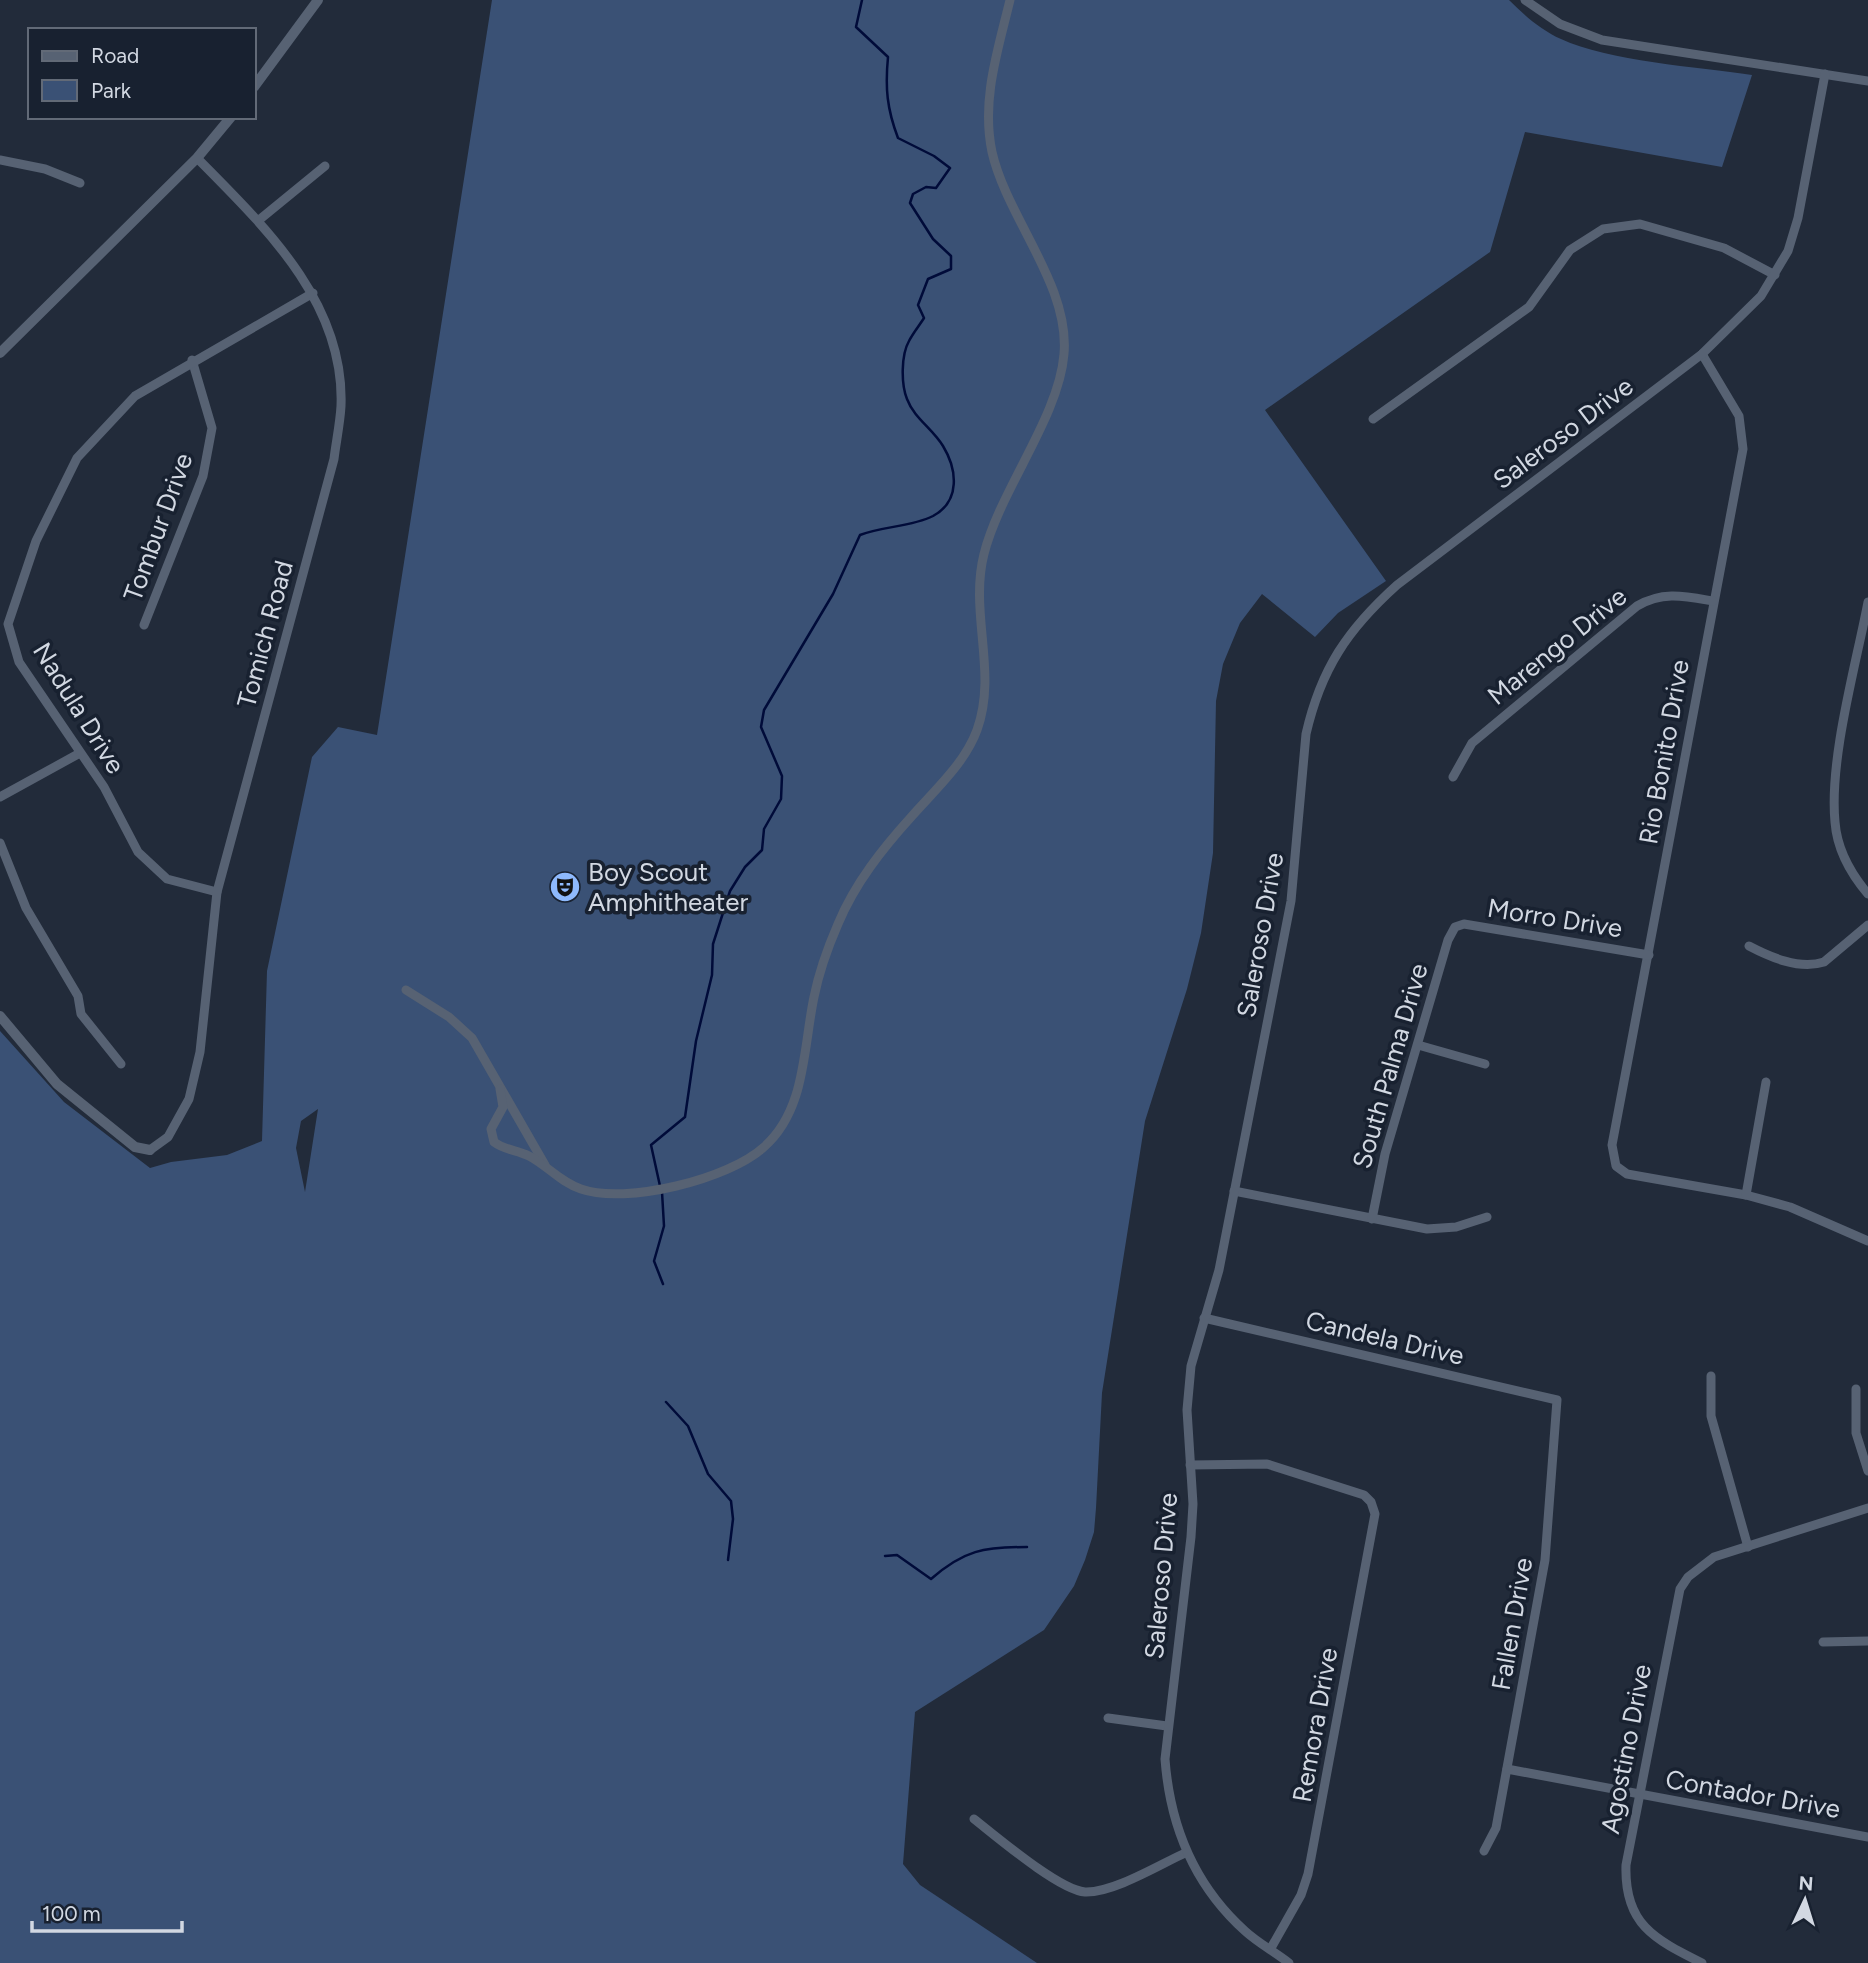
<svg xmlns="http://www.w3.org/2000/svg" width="1868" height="1963" viewBox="0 0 1868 1963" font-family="Figtree,sans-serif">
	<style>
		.green { fill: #3a5175; fill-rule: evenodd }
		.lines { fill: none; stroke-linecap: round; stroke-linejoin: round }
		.stream { stroke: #000b39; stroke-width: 2.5 }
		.minor { stroke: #576273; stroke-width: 9 }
		.tertiary { stroke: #576273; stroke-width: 10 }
		.labels { text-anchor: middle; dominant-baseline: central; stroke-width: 7; stroke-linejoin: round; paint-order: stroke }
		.street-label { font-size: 26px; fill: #d2d8e2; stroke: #182130 }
		.poi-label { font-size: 26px; fill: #d2d8e2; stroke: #182130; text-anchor: start }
	</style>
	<rect width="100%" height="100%" fill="#222b3a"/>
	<path class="green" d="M492,0H1509C1524,15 1541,30 1561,39C1608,61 1698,67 1752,75L1722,167L1525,132L1490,252L1265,410L1386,581L1338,613L1315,637L1262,594L1240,623L1223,664L1216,701L1213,853L1201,933L1187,989L1145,1121L1102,1393L1096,1508L1094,1532L1085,1560L1074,1586L1044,1630L915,1712L903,1864L920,1885L1037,1963H0V1031L64,1102L150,1168L171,1162L227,1155L262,1141L267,971L312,757L338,727L377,735ZM318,1109L305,1192L296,1148L301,1121Z"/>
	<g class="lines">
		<g class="stream">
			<path d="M660,1186L651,1145L685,1117L696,1041L712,975L713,944L730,891L745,867L762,850L764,829L781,799L782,776L761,727L764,710L833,594L860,535C883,526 911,527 933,516C961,501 957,469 943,446C933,429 914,418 907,399C901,384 901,355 909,341C913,333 919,326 924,318L918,305L928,279L951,269V256L933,239L910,203L913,194L926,187L936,188L950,168L934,156L898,138C887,109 885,88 888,57L856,27L862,0"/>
			<path d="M662,1192L664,1226L654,1261L663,1284"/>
			<path d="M666,1402L688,1426L708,1474L731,1501L733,1519L728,1560"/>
			<path d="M885,1556L897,1555L931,1579C964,1550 984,1547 1027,1547"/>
		</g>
		<g class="minor">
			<path d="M1525,0L1560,24L1602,40L1868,81"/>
			<path d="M0,160L45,169L80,183"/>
			<path d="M259,220L325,166"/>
			<path d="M1702,354L1739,416L1743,449L1612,1145L1616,1166L1627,1174L1746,1195L1790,1207L1868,1241"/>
			<path d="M1373,419L1529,307L1570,250L1603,229L1640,224L1724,248L1775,275"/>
			<path d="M1868,602C1856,665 1829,759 1835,822C1837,849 1851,874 1868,894"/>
			<path d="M144,625L203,476L212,428L192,360"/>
			<path d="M1453,777L1472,743L1637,606C1663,591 1684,596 1713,601"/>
			<path d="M0,797L80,753"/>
			<path d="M0,843L26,908L78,996L81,1014L121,1064"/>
			<path d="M217,892L167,879L138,852L104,787L19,662L8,624L36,541L77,458L135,396L313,293"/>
			<path d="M1749,946C1770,957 1799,970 1824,962L1868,925"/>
			<path d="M406,990L449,1017L472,1038L545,1165"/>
			<path d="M1418,1045L1485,1064"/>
			<path d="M500,1089L503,1107L491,1129L494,1142C504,1150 517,1150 529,1156C548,1166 560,1182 581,1189C626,1205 729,1179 764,1147C806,1110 803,1049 814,997C819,972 828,947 838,924C855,883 883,848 912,816C935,790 965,763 977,730C998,672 969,613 984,554C1000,490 1059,417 1064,354C1070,285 1007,218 992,152C981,100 998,50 1010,0"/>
			<path d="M150,1150L168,1137L189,1099L200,1052L217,892L334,459C336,442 340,424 341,406C345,302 264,226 197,158"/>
			<path d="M1234,1191L1427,1229L1456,1227L1487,1217"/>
			<path d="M1746,1195L1766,1082"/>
			<path d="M1372,1219L1385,1154L1448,940L1455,927L1464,924L1649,955"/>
			<path d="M1204,1318L1557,1400L1545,1560L1496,1828L1484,1851"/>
			<path d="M1711,1376V1416L1748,1547"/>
			<path d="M1856,1389V1433L1868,1471"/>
			<path d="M1190,1465L1267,1464L1364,1495L1371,1502L1375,1514L1308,1874L1301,1895L1271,1948"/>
			<path d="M1823,1642L1868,1641"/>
			<path d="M1108,1718L1167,1726"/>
			<path d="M1507,1769L1868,1837"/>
			<path d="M974,1819C997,1837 1059,1890 1085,1892C1113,1893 1159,1865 1185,1853"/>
			<path d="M1289,1963C1275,1952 1258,1943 1245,1931C1194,1885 1170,1826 1165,1759L1191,1537L1193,1504L1187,1410L1191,1366L1219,1270L1291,901L1306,734C1321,669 1347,630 1397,585L1702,354L1761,296L1788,251L1798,218L1825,74"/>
			<path d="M1702,1963C1654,1939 1624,1924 1626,1865L1680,1589L1688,1577L1714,1557L1868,1508"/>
		</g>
		<g class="tertiary">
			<path d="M254,87L318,0"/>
			<path d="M0,353L197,158L231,117"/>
			<path d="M0,1016L57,1084L135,1147L150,1150"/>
		</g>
	</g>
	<defs>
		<g id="theatre-disc" transform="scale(1.575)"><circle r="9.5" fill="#8eb9fc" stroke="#182130"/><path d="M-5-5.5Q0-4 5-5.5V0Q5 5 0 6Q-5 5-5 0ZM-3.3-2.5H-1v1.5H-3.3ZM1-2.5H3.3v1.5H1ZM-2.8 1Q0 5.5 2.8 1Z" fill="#111"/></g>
	</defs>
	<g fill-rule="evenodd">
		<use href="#theatre-disc" x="565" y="887"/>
	</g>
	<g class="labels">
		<g class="street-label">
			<text transform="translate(1563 433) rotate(-37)">Saleroso Drive</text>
			<text transform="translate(158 527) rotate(-70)">Tombur Drive</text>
			<text transform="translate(265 634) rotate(-75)">Tomich Road</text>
			<text transform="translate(1557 646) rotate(-39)">Marengo Drive</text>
			<text transform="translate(79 708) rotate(58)">Nadula Drive</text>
			<text transform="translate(1664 752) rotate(-80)">Rio Bonito Drive</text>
			<text transform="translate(1555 918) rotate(9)">Morro Drive</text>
			<text transform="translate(1260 935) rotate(-80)">Saleroso Drive</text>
			<text transform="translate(1390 1066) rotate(-74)">South Palma Drive</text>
			<text transform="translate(1385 1338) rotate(13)">Candela Drive</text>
			<text transform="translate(1161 1576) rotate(-85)">Saleroso Drive</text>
			<text transform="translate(1512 1624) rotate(-80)">Fallen Drive</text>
			<text transform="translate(1315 1725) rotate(-80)">Remora Drive</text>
			<text transform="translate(1626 1749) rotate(-79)">Agostino Drive</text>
			<text transform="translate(1753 1794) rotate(10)">Contador Drive</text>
		</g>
		<g class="poi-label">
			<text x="588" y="872">Boy Scout<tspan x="588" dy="30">Amphitheater</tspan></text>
		</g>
	</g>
	<rect x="28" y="28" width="228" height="91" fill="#182130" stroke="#626a77" stroke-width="2"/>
	<rect x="42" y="51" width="35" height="10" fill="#576273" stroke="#626a77" stroke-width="2"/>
	<text x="91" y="63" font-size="21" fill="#d2d8e2">Road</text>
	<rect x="42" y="80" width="35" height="21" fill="#3a5175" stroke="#626a77" stroke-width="2"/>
	<text x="91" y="98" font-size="21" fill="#d2d8e2">Park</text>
	<g transform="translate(1805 1900) rotate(4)" stroke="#182130" stroke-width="5" paint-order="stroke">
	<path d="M0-5L12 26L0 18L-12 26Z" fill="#d2d8e2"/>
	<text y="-10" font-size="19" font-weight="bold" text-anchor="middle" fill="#d2d8e2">N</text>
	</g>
	<path d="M32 1921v10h150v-10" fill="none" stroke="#d2d8e2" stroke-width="3.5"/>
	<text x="42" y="1921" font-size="21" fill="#d2d8e2" stroke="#182130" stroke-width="5" paint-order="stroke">100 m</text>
</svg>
